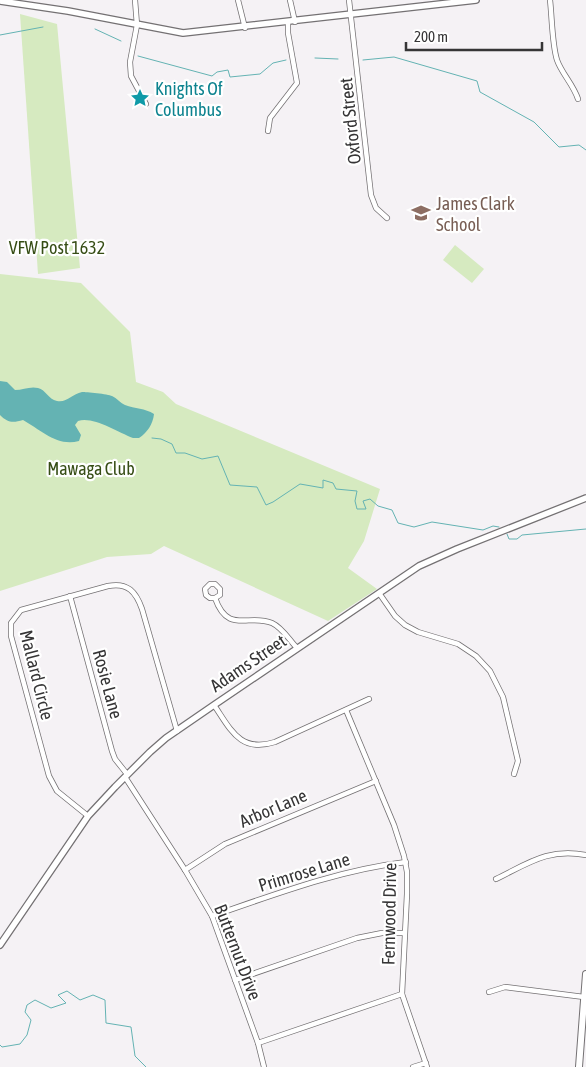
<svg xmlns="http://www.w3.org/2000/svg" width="586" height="1067" viewBox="0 0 586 1067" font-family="'Asap Condensed',sans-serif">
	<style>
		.green { fill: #d6eac0 }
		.water { fill: #64b3b3 }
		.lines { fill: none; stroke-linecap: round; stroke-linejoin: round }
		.stream { stroke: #64b3b3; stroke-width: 1 }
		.minor-casing { stroke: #747173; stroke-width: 6 }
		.tertiary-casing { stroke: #747173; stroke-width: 8 }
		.secondary-casing { stroke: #747173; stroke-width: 8 }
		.minor { stroke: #fff; stroke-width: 4.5 }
		.tertiary { stroke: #fff; stroke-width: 5.5 }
		.secondary { stroke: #fff; stroke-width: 6 }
		.labels { text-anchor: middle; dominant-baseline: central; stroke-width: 4.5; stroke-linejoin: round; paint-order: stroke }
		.culture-label { font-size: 18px; fill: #0d838f; stroke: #fff; text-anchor: start }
		.street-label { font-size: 18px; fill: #363536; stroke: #fff }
		.education-label { font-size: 18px; fill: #785e54; stroke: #fff; text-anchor: start }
		.park-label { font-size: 18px; fill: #364d15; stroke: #fff }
	</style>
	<rect width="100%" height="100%" fill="#f5f2f5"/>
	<g class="green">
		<path d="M20,14L57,24L80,268L38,274Z"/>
		<path d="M455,245L484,269L472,283L443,260Z"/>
		<path d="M0,274L81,283L130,332L136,382L163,392L176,404L380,489L364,541L348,568L377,589L328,621L164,546L151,554L107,557L0,591Z"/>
	</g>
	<path class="water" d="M0,381L7,382L15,390C23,390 30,386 38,388C46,390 48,399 57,401C67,403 72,394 82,392C86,392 108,394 112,396C117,398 120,403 125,405C135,409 145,408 154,414C153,424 147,433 139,438H133C117,432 93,416 78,421L75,425L81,435L79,441C57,447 41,430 23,420C13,423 8,423 0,415Z"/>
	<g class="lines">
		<g class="stream">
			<path d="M95,29L121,41"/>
			<path d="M0,35L43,27"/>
			<path d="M138,56L212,76L217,72L228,70L230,77L260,74L273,63L286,60"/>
			<path d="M315,58L338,59"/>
			<path d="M363,60L394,57L477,81L480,92L534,122L559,147L579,145L586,150"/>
			<path d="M152,438L161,439L172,444L176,453H185L202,459L218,456L230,485L257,487L266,505L273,502L300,484L323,488V480L333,483L336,489L357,491L355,501L357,509H366L363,501L370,499L378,506L392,510L398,523L414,527L432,522L483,530L493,526L499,527"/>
			<path d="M507,534L509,539H517L522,535L586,529"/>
			<path d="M0,1045L2,1047L20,1044L27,1035L31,1020L25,1012L27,1005L35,1000L51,1008L66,1003L58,995L67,991L80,1000L93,995L105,1000L106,1023L131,1027L135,1056L146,1067"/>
		</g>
		<g class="minor-casing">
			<g id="minor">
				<path d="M135,0L137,25L130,62L131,76L146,104"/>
				<path d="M238,0L245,28"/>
				<path d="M290,0L295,22"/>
				<path d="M349,0L371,195L376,208L387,218"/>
				<path d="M550,0C552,17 552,44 557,60C562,74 573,84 578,99"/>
				<path d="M268,131L270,118L297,83L288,33V22"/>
				<path d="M379,593L395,616L405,625L418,632L458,644L476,656L490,671L503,697L518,761L514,774"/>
				<path d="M70,596L112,751L115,759L127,774"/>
				<path d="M215,598L220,595V589L215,584H210L205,589L206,595L210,598H215C228,635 249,613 272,623C283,628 289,640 297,648"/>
				<path d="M214,705C231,730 240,753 275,742L369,699"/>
				<path d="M346,710L394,825L404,856L407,872V894L402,994L427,1067"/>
				<path d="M125,777L185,870L212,916L258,1043L264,1067"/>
				<path d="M88,816L57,791L49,776L11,636V623L21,610L108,586C128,582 136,592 142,609L177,731"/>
				<path d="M185,870L225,844L376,781"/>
				<path d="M496,879C529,863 548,848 586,855"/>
				<path d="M212,916C276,894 339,870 406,862"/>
				<path d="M235,980L357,938L382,933H404"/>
				<path d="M489,992L505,987L584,997"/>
				<path d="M258,1043L402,994"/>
				<path d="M413,1067L426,1063"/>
			</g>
		</g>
		<g class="tertiary-casing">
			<g id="tertiary">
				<path d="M0,1L68,11L183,33L476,0"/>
				<path d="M0,945L88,816L115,787L150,752L166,738L214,705L419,566L457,549L586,498"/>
			</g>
		</g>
		<g class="secondary-casing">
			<path id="secondary" d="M579,1067L586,974"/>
		</g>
		<use href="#minor" class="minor"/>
		<use href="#tertiary" class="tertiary"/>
		<use href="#secondary" class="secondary"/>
	</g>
	<defs>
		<g id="sight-bare" transform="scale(1.5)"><path d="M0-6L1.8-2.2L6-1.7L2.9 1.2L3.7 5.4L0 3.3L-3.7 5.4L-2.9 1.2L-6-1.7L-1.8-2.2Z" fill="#0f9aa8" stroke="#fff" stroke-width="2.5" paint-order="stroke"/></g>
		<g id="school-bare" transform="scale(1.5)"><path d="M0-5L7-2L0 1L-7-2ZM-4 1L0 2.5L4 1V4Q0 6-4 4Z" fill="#8d6e63" stroke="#fff" stroke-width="2.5" paint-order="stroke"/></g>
	</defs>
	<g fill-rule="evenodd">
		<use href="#sight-bare" x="140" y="98"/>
		<use href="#school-bare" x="421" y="213"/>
	</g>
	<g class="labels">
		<g class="culture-label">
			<text x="155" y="88">Knights Of<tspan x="155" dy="21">Columbus</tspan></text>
		</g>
		<g class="street-label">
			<text transform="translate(350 121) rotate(-96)">Oxford Street</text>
			<text transform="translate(248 663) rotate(-34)">Adams Street</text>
			<text transform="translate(37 675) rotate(76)">Mallard Circle</text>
			<text transform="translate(108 684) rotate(75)">Rosie Lane</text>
			<text transform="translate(273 808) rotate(-23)">Arbor Lane</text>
			<text transform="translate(304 872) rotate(-17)">Primrose Lane</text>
			<text transform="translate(389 914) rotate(-89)">Fernwood Drive</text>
			<text transform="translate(238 952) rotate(69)">Butternut Drive</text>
		</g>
		<g class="education-label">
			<text x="436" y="203">James Clark<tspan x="436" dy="21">School</tspan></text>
		</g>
		<g class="park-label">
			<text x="57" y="247">VFW Post 1632</text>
			<text x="91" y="468">Mawaga Club</text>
		</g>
	</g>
	<path d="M406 42v8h136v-8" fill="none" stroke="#363536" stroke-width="2.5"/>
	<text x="414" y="42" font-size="15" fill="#363536" stroke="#ffffff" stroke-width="4" paint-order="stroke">200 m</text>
</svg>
